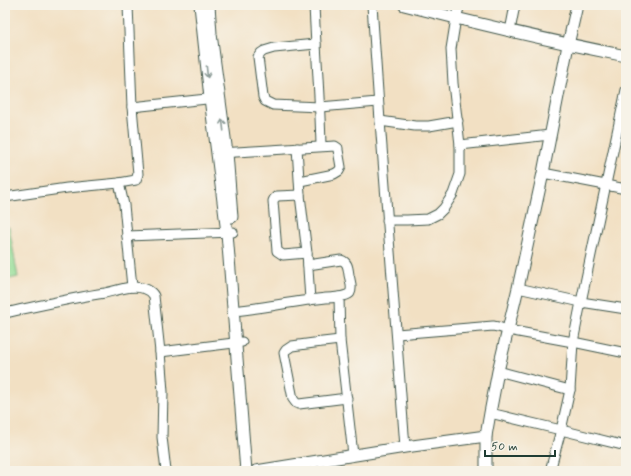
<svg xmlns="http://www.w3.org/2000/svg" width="631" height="476" viewBox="0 0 631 476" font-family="Mynerve,sans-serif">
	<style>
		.green { fill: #96de98; stroke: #5a8e66 }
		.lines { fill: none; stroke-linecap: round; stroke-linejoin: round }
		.minor-casing { stroke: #3f5549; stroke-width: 11 }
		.tertiary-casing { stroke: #3f5549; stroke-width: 13 }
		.minor { stroke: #fff; stroke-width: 9 }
		.tertiary { stroke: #fff; stroke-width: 11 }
		.oneway { stroke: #8f9e9a }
	</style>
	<rect width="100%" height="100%" fill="#f7f3e8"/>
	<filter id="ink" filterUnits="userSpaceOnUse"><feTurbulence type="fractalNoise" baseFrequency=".025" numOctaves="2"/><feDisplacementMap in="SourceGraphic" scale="8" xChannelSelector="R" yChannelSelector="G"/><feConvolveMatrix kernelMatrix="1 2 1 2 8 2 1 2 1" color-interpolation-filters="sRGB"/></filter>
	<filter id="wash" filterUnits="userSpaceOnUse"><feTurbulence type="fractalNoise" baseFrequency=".012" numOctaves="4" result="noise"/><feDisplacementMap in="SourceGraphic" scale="16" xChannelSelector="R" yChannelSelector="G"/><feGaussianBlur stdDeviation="0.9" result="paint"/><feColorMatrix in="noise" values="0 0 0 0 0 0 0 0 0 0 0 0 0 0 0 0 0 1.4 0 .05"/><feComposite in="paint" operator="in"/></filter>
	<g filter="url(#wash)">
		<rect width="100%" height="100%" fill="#f2e0c3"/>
		<path class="green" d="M5,227H9L18,277L5,280Z"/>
	</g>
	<g filter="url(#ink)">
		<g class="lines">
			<g class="minor-casing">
				<g id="minor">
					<path d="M314,5C316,52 320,99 321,146"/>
					<path d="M372,5L380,121L405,447"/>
					<path d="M510,31L515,5"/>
					<path d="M316,44L274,48L264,51L261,53L258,57L263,97L265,101L273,105L320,107L378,102"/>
					<path d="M132,107L216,98"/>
					<path d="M380,121L415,126H429L458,121"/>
					<path d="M460,145L550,135"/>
					<path d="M297,148L300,195L307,253L310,300"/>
					<path d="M220,153L335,146L338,148V150L341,167L339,171L334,174L300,181"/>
					<path d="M543,173L626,189"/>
					<path d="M119,183L124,205L132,287"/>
					<path d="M300,195L277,196L274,199L273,201L277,251L283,255L307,253"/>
					<path d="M5,197L67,188L119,183L136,180L138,174L132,107L128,5"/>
					<path d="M387,220H407L428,219L438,214L444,208L453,194L460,174V145L453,83L451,49L456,18L460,5"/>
					<path d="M127,236L233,232"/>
					<path d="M518,288L581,302L626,309"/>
					<path d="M339,297L340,340L353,455"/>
					<path d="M233,311C264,308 295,301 326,298C331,298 346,297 350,293C353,288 350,280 349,275C348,268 348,262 341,260L308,265"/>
					<path d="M5,313C38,306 71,298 105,293C114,291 123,288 132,287C140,287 150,288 154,296L160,352L163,392L162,437L166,471"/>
					<path d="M397,334L493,326L498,327L508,330L573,342L626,353"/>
					<path d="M340,340L314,343L292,346L286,350L284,353L293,399L296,403L299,404L347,398"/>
					<path d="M160,352L242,342"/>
					<path d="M498,371L570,390"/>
					<path d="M490,413L561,430L626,446"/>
					<path d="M550,471L561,430L570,390L573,342L581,302L626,90"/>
				</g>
			</g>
			<g class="tertiary-casing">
				<g id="tertiary">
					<path d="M200,5L210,98L227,233L246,471"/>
					<path d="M209,5L211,34L227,153L232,217"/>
					<path d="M404,5C478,24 551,41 626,56"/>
					<path d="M256,471L405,447L486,436"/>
					<path d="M486,471V436L490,413L498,371L518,288L543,173L568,45L577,5"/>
				</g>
			</g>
			<use href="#minor" class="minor"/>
			<use href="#tertiary" class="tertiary"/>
		</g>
		<defs><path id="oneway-shaft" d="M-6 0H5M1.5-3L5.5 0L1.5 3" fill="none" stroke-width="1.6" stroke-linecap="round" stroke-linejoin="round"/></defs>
		<g class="oneway">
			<use href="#oneway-shaft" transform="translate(207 72) rotate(84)"/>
			<use href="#oneway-shaft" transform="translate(223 125) rotate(-97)"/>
		</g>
	</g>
	<rect width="631" height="476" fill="none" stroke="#f7f3e8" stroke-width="20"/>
	<path d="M485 450v6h70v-6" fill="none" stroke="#1f3d34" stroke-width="2"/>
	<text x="491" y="450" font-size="12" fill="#1f3d34" stroke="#f7f3e8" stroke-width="3" paint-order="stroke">50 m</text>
</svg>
